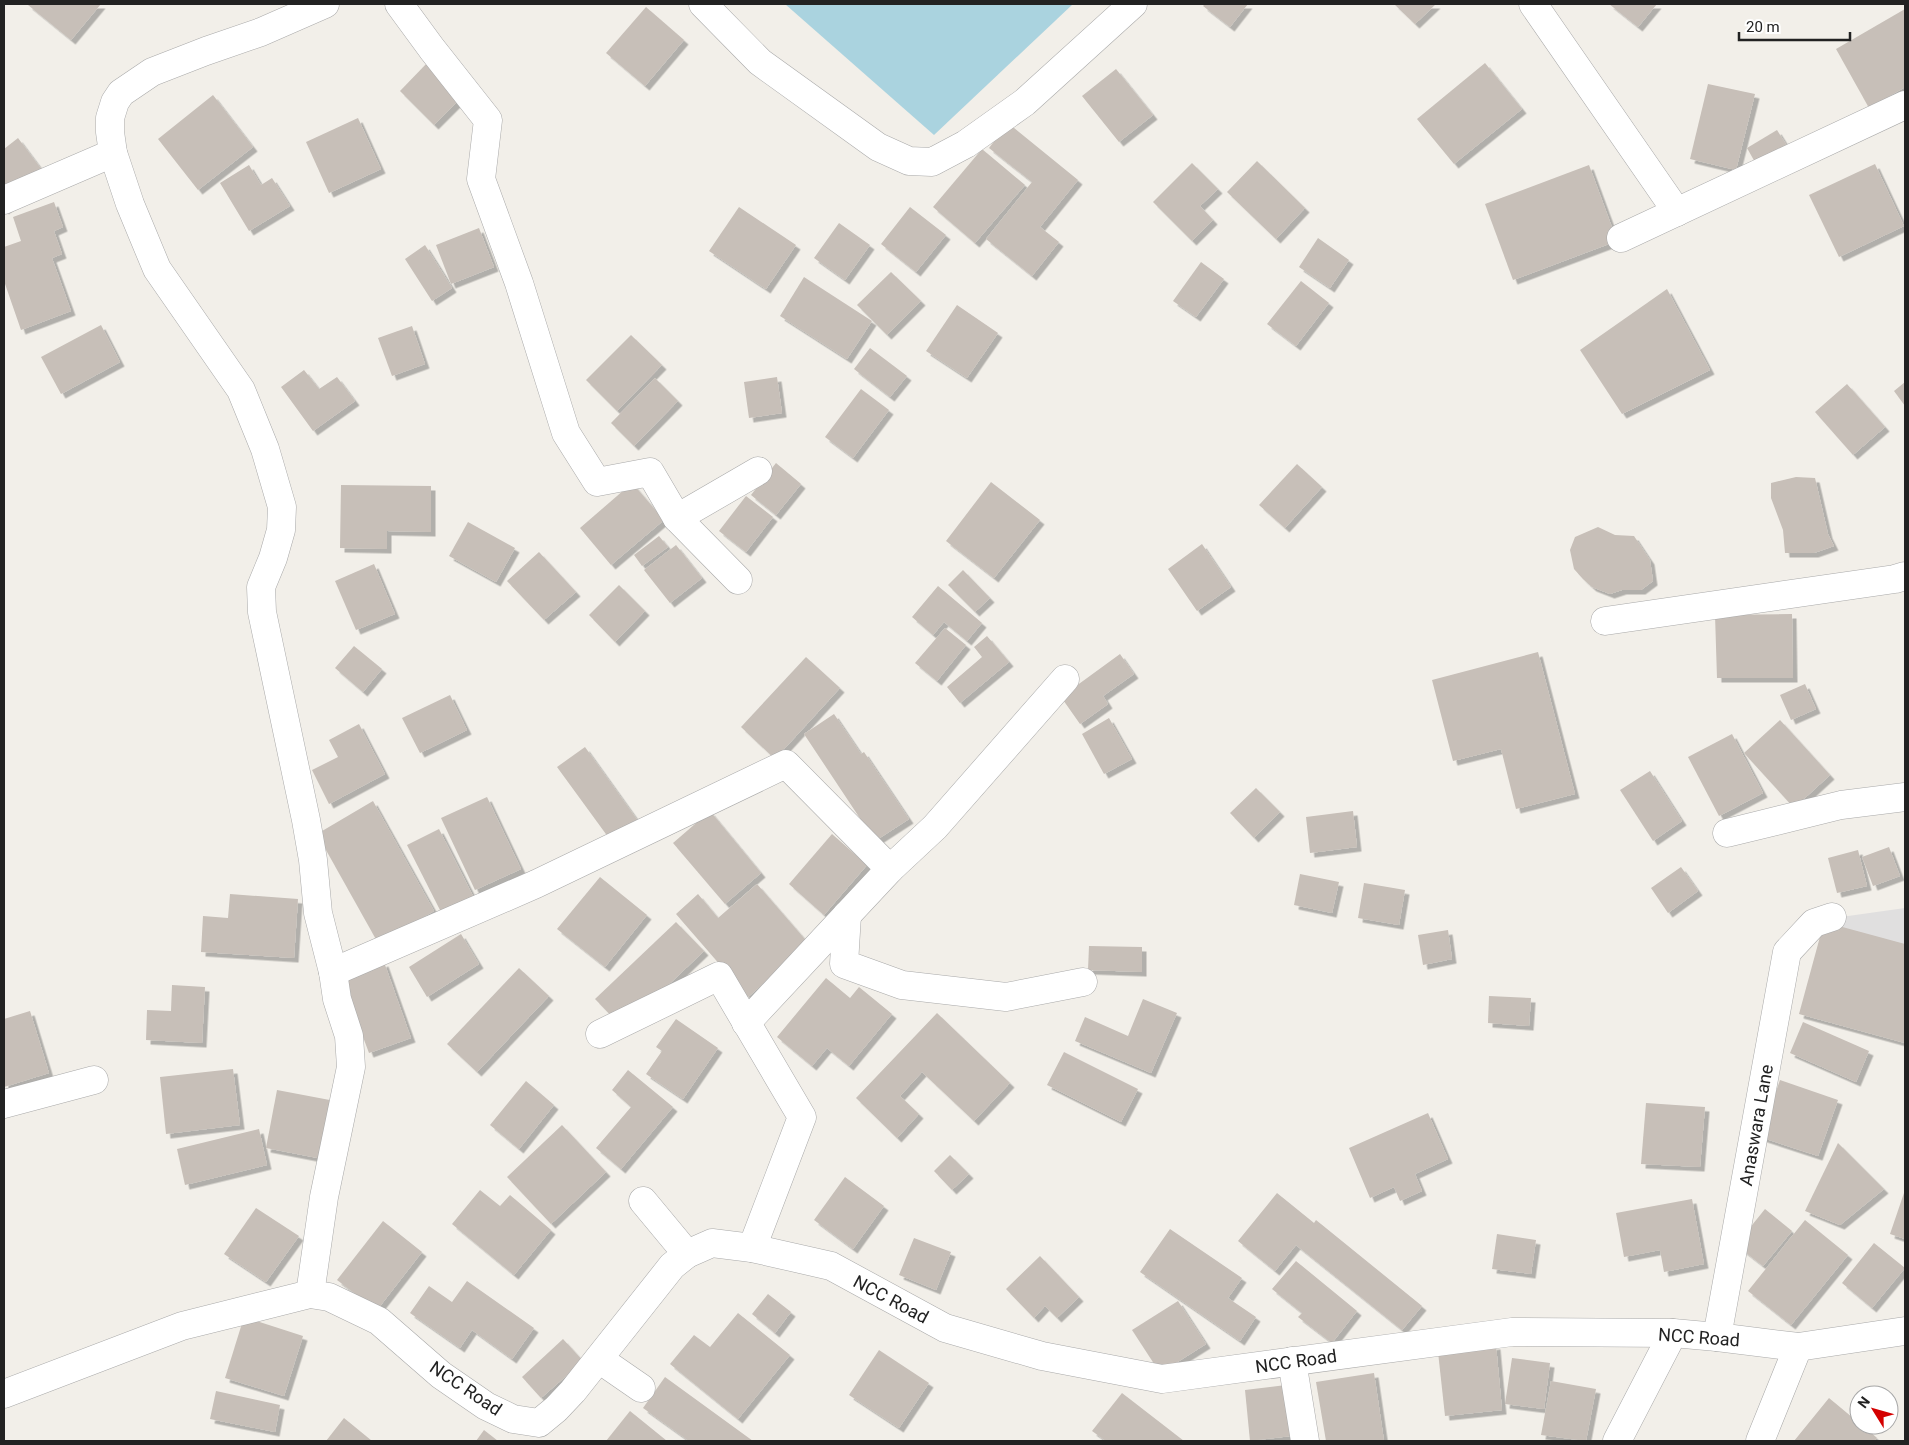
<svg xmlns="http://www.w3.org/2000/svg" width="1909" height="1445" viewBox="0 0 1909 1445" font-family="Roboto,sans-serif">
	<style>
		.residential { fill: #e0dfdf }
		.water { fill: #aad3df }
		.building { fill: #c7bfb8; filter: url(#shadow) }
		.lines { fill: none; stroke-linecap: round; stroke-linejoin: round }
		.minor-casing { stroke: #a9a9a9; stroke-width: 29 }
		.minor { stroke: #fff; stroke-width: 28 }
		.labels { text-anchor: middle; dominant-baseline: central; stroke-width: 4; stroke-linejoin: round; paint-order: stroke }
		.street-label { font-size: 18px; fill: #222; stroke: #fff }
	</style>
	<defs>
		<filter id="shadow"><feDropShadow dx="4.5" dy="4.5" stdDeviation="0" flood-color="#0004"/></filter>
	</defs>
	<rect width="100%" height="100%" fill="#f2efe9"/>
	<path class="residential" d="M1905,908V945L1844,939L1841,917Z"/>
	<path class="water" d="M785,4H1073L934,135Z"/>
	<g class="building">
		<path d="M29,4H101L71,40L28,5Z"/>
		<path d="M1205,4H1248L1230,27L1203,6Z"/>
		<path d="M1394,4H1436L1415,24Z"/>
		<path d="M1609,4H1657L1638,27Z"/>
		<path d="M646,7L684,40L645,86L606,53Z"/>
		<path d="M1905,9V87L1869,108L1836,49Z"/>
		<path d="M428,62L463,96L434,125L400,91Z"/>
		<path d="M1485,63L1522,109L1454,164L1417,119Z"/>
		<path d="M1116,69L1153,115L1119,142L1082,96Z"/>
		<path d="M1708,84L1755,94L1736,170L1690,159Z"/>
		<path d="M213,95L253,147L198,190L158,139Z"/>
		<path d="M358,118L381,169L329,193L306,142Z"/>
		<path d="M1008,123L1078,180L1040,227L1059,242L1032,276L986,239L1032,182L989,148Z"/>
		<path d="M1777,130L1787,146L1756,164L1747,148Z"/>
		<path d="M18,138L48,178L4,210V149Z"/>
		<path d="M982,149L1025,185L975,243L933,207Z"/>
		<path d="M1257,161L1305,208L1276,239L1227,192Z"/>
		<path d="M1192,163L1218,189L1200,206L1213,220L1192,241L1153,202Z"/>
		<path d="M1875,164L1904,226L1839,257L1809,195Z"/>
		<path d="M249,165L261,185L272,178L290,206L249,231L220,183Z"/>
		<path d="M1589,165L1617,241L1513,280L1485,204Z"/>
		<path d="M54,202L63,227L54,231L62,254L52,258L71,311L21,330L4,281V247L21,241L13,217Z"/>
		<path d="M739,207L796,245L766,289L709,251Z"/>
		<path d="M910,207L946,235L916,272L881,244Z"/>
		<path d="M839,223L870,245L845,280L814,258Z"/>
		<path d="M479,228L494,267L451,284L436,245Z"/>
		<path d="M1318,238L1349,260L1330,288L1299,267Z"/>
		<path d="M425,245L452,288L432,301L405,259Z"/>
		<path d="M1201,262L1224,279L1196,317L1173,301Z"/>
		<path d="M891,272L921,301L887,335L857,305Z"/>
		<path d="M804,277L872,321L847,359L780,316Z"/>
		<path d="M1301,281L1329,303L1296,346L1267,324Z"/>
		<path d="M1667,289L1710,370L1622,414L1580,350Z"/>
		<path d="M957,305L998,333L967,378L926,351Z"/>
		<path d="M101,325L120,362L61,394L41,357Z"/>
		<path d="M412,326L425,364L392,376L378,338Z"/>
		<path d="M631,335L662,365L617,411L586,380Z"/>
		<path d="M870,348L907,376L890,397L854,369Z"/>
		<path d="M304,370L319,389L337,377L355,401L313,431L281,387Z"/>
		<path d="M777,377L782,413L749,418L744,382Z"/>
		<path d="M655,378L678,401L634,446L611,423Z"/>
		<path d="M1905,382V406L1894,391Z"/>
		<path d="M1847,384L1885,427L1853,455L1815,412Z"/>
		<path d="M861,389L889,410L853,458L825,437Z"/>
		<path d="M776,463L801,484L776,515L751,495Z"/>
		<path d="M1297,464L1322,487L1285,528L1259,505Z"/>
		<path d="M1796,477L1815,478L1828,534L1834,546L1814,553H1785L1783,530L1771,498V483Z"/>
		<path d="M991,482L1040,520L994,578L946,541Z"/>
		<path d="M632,483L664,520L611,565L580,528Z"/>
		<path d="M341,485L431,486V532L387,531V549L340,548Z"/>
		<path d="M746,496L773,517L746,552L719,531Z"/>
		<path d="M468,522L515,548L496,582L449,556Z"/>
		<path d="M1598,527L1615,535L1634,536L1650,560L1653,581L1641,590H1622L1610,594L1592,587L1583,579L1574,569L1570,550L1575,537Z"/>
		<path d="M659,536L668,547L642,566L634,555Z"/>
		<path d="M1202,544L1231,587L1197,611L1168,569Z"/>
		<path d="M676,545L702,578L670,603L644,570Z"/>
		<path d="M539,552L576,592L544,620L507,581Z"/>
		<path d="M374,564L395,614L356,630L335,581Z"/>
		<path d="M963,570L990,598L975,612L948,585Z"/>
		<path d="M619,585L645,611L615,642L589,615Z"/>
		<path d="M938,586L982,623L967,641L944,622L933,635L912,617Z"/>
		<path d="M1792,614L1793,678H1717L1715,615Z"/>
		<path d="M945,628L966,645L937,681L915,663Z"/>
		<path d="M987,636L1009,662L960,703L947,687L982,657L974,647Z"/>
		<path d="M354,646L382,669L363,692L335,668Z"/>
		<path d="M1538,652L1575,794L1516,809L1501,749L1453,761L1432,680Z"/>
		<path d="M1120,654L1134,674L1103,696L1108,704L1080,724L1061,697Z"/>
		<path d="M806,657L840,688L775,759L741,727Z"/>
		<path d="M1805,684L1816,709L1791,720L1780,695Z"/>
		<path d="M450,695L467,730L420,753L402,718Z"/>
		<path d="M834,714L861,754L864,752L909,819L875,841L804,734Z"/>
		<path d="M1109,718L1132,759L1104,774L1082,734Z"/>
		<path d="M1780,720L1830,775L1794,808L1744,753Z"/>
		<path d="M359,724L385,774L329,804L312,770L338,757L329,740Z"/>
		<path d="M1732,734L1763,793L1719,816L1688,757Z"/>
		<path d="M585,747L638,821L611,841L557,767Z"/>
		<path d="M1650,771L1682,821L1653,841L1620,790Z"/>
		<path d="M1256,788L1280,812L1254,838L1230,813Z"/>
		<path d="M487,797L521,869L475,890L441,818Z"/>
		<path d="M373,801L434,911L378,943L317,834Z"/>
		<path d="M710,811L761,873L725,904L673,843Z"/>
		<path d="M1353,811L1357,847L1310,853L1306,817Z"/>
		<path d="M439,829L473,896L441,912L407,845Z"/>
		<path d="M832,834L867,865L824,915L789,884Z"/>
		<path d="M1889,847L1900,876L1873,886L1862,857Z"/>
		<path d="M1858,850L1867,886L1837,893L1828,858Z"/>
		<path d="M1681,867L1698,891L1668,913L1651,888Z"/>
		<path d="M1300,874L1339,882L1332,913L1294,905Z"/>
		<path d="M600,877L647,915L605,967L557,929Z"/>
		<path d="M1364,883L1405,890L1399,925L1358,918Z"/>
		<path d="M757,884L809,944L748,997L676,914L698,894L718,918Z"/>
		<path d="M230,894L298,899L294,958L201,952L203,916L228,918Z"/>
		<path d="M676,922L704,951L623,1028L595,999Z"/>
		<path d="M1824,922L1905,944V1043L1799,1014Z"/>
		<path d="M1448,930L1452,959L1423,965L1418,935Z"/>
		<path d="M461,934L479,964L427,997L409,967Z"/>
		<path d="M1089,946L1142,947V972L1088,970Z"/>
		<path d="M384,962L411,1038L369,1053L341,978Z"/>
		<path d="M519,968L549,996L477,1072L447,1044Z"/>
		<path d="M826,978L850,998L859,987L892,1014L849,1066L827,1048L812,1066L777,1037Z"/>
		<path d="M172,985L205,987L202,1043L146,1040L147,1010L171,1011Z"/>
		<path d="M1489,996L1531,998L1529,1026L1488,1023Z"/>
		<path d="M1143,999L1177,1013L1151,1073L1075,1041L1085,1017L1128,1036Z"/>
		<path d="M30,1011L49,1073L4,1087V1019Z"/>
		<path d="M937,1013L1010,1083L974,1121L922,1072L900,1096L919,1114L897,1138L856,1098Z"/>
		<path d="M676,1019L718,1048L683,1099L646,1074L662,1051L656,1047Z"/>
		<path d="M1803,1022L1869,1051L1856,1082L1790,1053Z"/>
		<path d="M1064,1052L1138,1089L1121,1122L1047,1085Z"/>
		<path d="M233,1069L240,1125L166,1134L160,1077Z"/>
		<path d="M628,1070L673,1107L621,1169L596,1148L631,1107L612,1090Z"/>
		<path d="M1780,1080L1838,1100L1818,1156L1760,1137Z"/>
		<path d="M526,1081L554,1105L519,1149L490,1125Z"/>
		<path d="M277,1090L335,1101L323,1159L266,1148Z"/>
		<path d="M1646,1103L1705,1107L1700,1167L1641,1164Z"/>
		<path d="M1428,1113L1448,1159L1415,1174L1422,1191L1400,1201L1394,1187L1370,1198L1349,1148Z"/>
		<path d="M562,1125L606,1172L551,1224L507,1177Z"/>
		<path d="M259,1129L267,1165L185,1185L177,1149Z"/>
		<path d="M1838,1143L1884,1189L1840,1225L1805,1211Z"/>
		<path d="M950,1155L969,1174L952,1190L934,1171Z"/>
		<path d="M845,1177L884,1206L853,1249L814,1220Z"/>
		<path d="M480,1190L500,1206L510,1195L551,1230L514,1275L452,1224Z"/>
		<path d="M1905,1190V1239L1890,1234Z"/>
		<path d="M1277,1193L1314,1223L1316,1220L1422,1306L1402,1330L1296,1245L1275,1271L1238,1241Z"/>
		<path d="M1692,1199L1704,1264L1664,1272L1660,1250L1624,1257L1616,1213Z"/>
		<path d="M256,1208L299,1236L266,1282L224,1254Z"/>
		<path d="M1765,1209L1792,1231L1763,1266L1736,1245Z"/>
		<path d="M1805,1220L1848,1255L1791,1325L1748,1291Z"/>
		<path d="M383,1221L422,1252L377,1310L337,1280Z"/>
		<path d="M1170,1229L1242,1278L1228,1298L1256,1317L1240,1341L1140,1272Z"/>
		<path d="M1497,1234L1536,1240L1531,1274L1492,1269Z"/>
		<path d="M914,1238L951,1252L936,1290L899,1275Z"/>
		<path d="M1874,1243L1905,1268L1872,1308L1842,1283Z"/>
		<path d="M1040,1256L1079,1297L1057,1318L1045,1306L1034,1318L1006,1289Z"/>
		<path d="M1296,1261L1357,1311L1332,1343L1298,1317L1302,1313L1272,1289Z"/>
		<path d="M467,1281L534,1328L512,1359L472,1330L460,1348L410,1313L429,1286L452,1302Z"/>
		<path d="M768,1294L791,1312L775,1333L752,1314Z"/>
		<path d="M1178,1301L1206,1344L1160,1373L1132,1330Z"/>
		<path d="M738,1313L790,1355L738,1419L670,1364L694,1335L710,1347Z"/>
		<path d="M244,1317L303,1336L284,1396L225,1378Z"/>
		<path d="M563,1339L583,1361L541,1398L522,1377Z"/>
		<path d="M1496,1345L1502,1410L1445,1416L1438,1352Z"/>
		<path d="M879,1350L929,1383L899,1428L849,1395Z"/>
		<path d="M1512,1358L1550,1363L1544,1409L1505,1404Z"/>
		<path d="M1374,1373L1384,1441H1326L1316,1382Z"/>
		<path d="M665,1377L753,1441H689L643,1408Z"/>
		<path d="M1551,1381L1596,1389L1586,1441L1541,1435Z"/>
		<path d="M1286,1385L1291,1436L1250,1441L1245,1390Z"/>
		<path d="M216,1391L280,1405L275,1432L210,1419Z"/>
		<path d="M1122,1393L1184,1441H1106L1092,1431Z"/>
		<path d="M1829,1398L1859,1423V1425H1862L1877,1438L1874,1441H1794Z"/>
		<path d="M630,1411L667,1441H606Z"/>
		<path d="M344,1418L372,1441H326Z"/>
		<path d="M484,1430L498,1441H476Z"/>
	</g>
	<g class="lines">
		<g class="minor-casing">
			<g id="minor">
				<path d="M399,4L432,49L488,120L481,179L519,283L566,433L597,482L650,472L677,518L738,580"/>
				<path d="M703,4L760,62L878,147L909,161L932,162L966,144L1025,102L1133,4"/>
				<path d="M1533,4L1677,212"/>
				<path d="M4,200L113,153"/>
				<path d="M1621,238L1905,105"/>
				<path d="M677,518L758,471"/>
				<path d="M1605,621L1895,579L1905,576"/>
				<path d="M1727,833L1841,805L1905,797"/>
				<path d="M847,915L844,964L902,985L1006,997L1083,982"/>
				<path d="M333,972L536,884L786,764L890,869L935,827L1065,679"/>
				<path d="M746,1023L890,869"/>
				<path d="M600,1034L719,976L802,1117L752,1248"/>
				<path d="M4,1104L94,1080"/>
				<path d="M643,1201L687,1254"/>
				<path d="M310,1294L324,1197L351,1067L349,1036L337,999L333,972L318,913L313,860L306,820L262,612L261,587L273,558L281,530L282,507L265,449L241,390L157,269L130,204L113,153L110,132V118L115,102L121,93L152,72L206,51L261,32L325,4"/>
				<path d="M1717,1337L1787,952L1814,923L1832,917"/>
				<path d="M599,1359L641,1388"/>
				<path d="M1292,1361L1305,1441"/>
				<path d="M4,1394L182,1326L310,1294L329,1297L379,1321L441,1375L486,1406L513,1419L539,1423L556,1409L573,1391L672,1266L687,1254L712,1243L752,1248L831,1266L945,1328L1042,1356L1162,1379L1512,1332L1673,1333L1717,1337L1798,1347L1905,1331"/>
				<path d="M1617,1441L1673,1333"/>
				<path d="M1760,1441L1798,1347"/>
			</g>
		</g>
		<use href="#minor" class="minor"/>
	</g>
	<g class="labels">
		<g class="street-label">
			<text transform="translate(1756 1125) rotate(-80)">Anaswara Lane</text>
			<text transform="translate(891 1299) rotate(28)">NCC Road</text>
			<text transform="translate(1699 1337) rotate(4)">NCC Road</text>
			<text transform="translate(1296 1361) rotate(-8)">NCC Road</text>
			<text transform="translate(466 1388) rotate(34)">NCC Road</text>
		</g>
	</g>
	<rect width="1909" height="1445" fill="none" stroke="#222222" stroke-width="10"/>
	<g transform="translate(1874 1410) rotate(307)"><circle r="24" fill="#ffffff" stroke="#a7a7a7"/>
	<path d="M0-4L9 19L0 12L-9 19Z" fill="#d40000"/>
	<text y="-8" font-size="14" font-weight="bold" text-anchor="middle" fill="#222222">N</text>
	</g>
	<path d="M1739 32v8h111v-8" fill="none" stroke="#222222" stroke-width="2.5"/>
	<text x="1746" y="32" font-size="15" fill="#222222" stroke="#ffffff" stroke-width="4" paint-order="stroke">20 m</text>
</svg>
